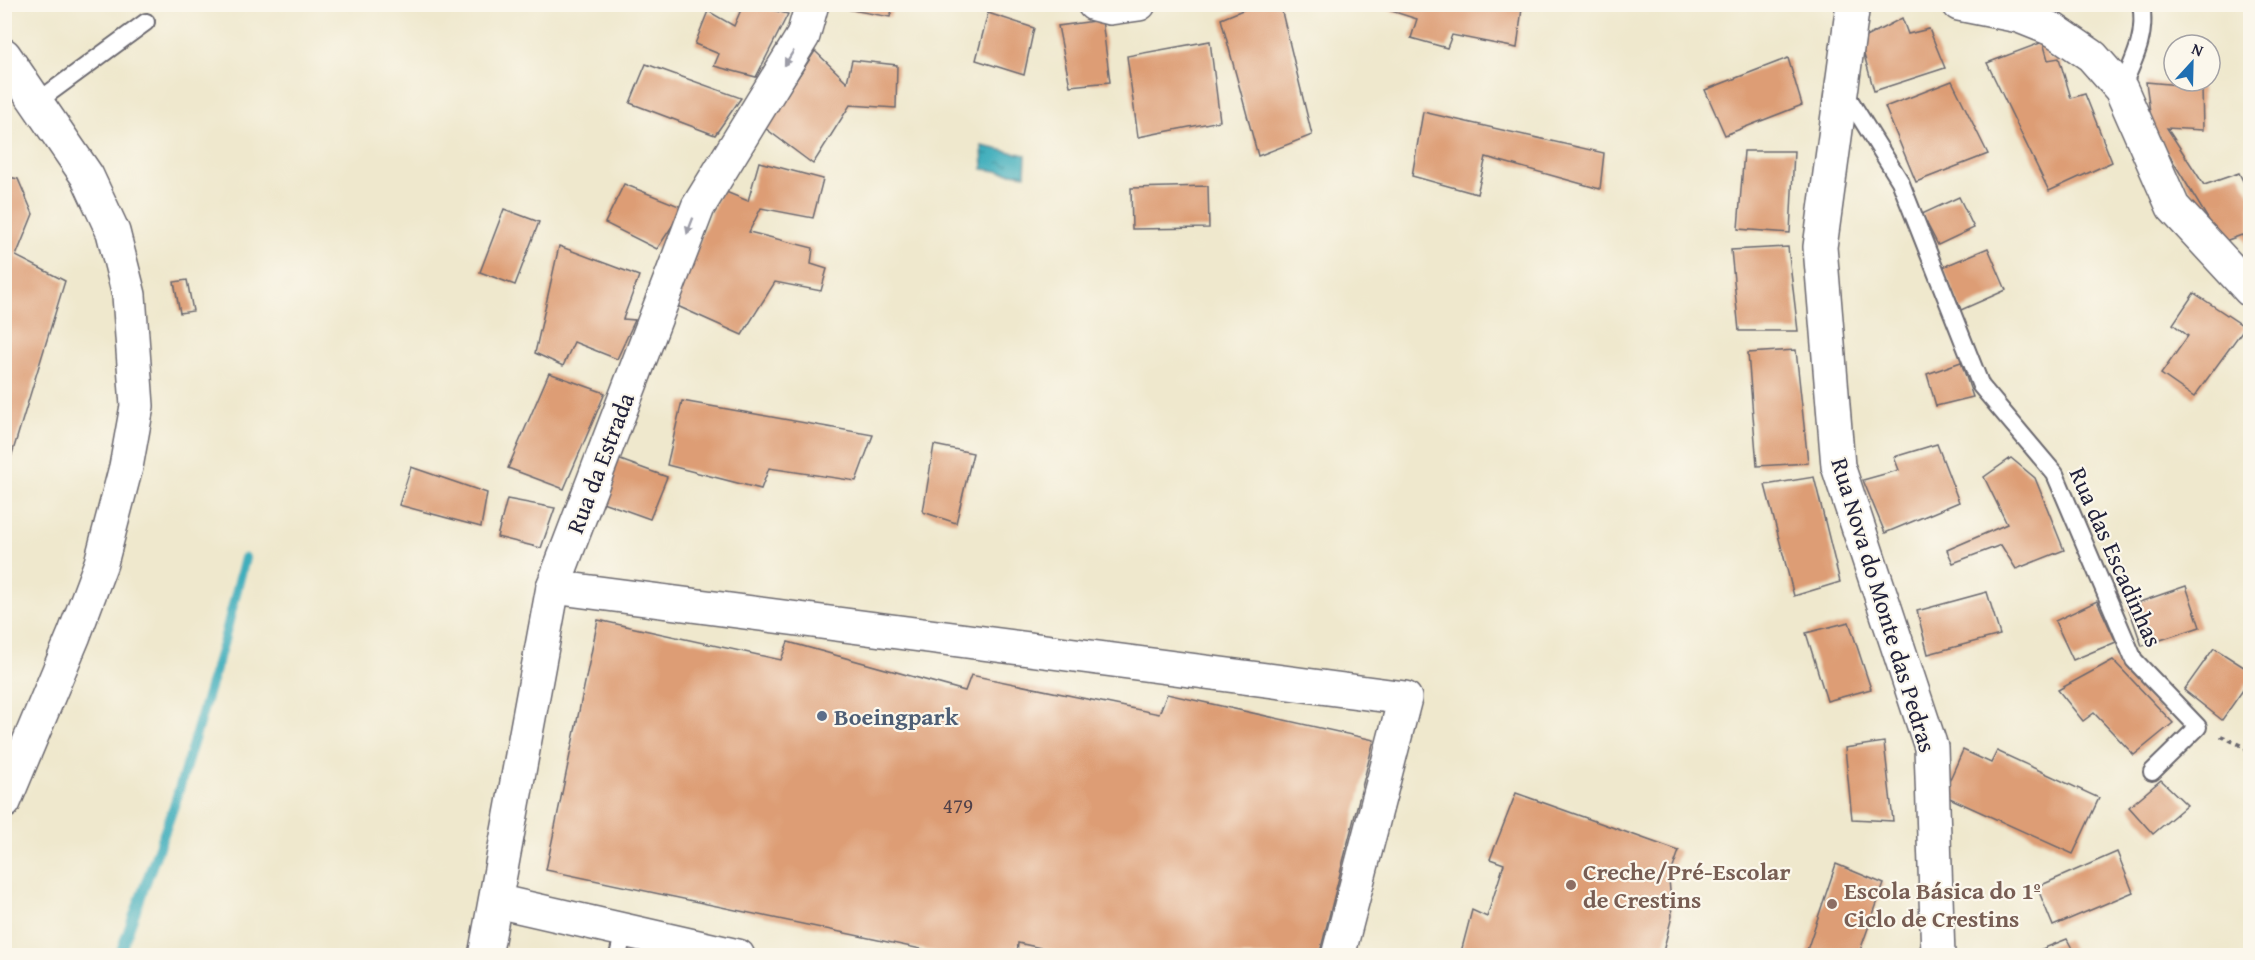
<svg xmlns="http://www.w3.org/2000/svg" width="2255" height="960" viewBox="0 0 2255 960" font-family="'Gentium Book Plus',serif">
	<style>
		.water { fill: url(#water-ripples); stroke: #30687c; stroke-width: 1.5 }
		.lines { fill: none; stroke-linecap: round; stroke-linejoin: round }
		.stream { stroke: #3faebc; stroke-width: 10 }
		.building { fill: #dd9d74 }
		.service-casing { stroke: #6a676e; stroke-width: 20 }
		.minor-casing { stroke: #6a676e; stroke-width: 36 }
		.tertiary-casing { stroke: #6a676e; stroke-width: 36 }
		.path { stroke: #6a676e; stroke-width: 4; stroke-dasharray: 4.5 4.5; stroke-linecap: butt }
		.service { stroke: #fff; stroke-width: 16 }
		.minor { stroke: #fff; stroke-width: 33 }
		.tertiary { stroke: #fff; stroke-width: 33 }
		.oneway { fill: #9c9ca7 }
		.service-dot { fill: #5c6f8a; stroke: #fbf7ec; stroke-width: 2 }
		.education-dot { fill: #8d6e63; stroke: #fbf7ec; stroke-width: 2 }
		.labels { text-anchor: middle; dominant-baseline: central; stroke-width: 4.5; stroke-linejoin: round; paint-order: stroke }
		.number-label { font-size: 21px; fill: #514149 }
		.street-label { font-size: 24px; fill: #22223b; stroke: #fbf7ec }
		.service-label { font-size: 24px; font-weight: bold; fill: #4e5e75; stroke: #fbf7ec; text-anchor: start }
		.education-label { font-size: 24px; font-weight: bold; fill: #785e54; stroke: #fbf7ec; text-anchor: start }
	</style>
	<defs>
		<pattern id="water-ripples" width="26" height="14" patternUnits="userSpaceOnUse" patternTransform="scale(1.5)"><rect width="26" height="14" fill="#3faebc"/><path d="M2 4q2-2 4 0t4 0M15 11q2-2 4 0t4 0" fill="none" stroke="#348d9a"/></pattern>
	</defs>
	<rect width="100%" height="100%" fill="#fbf7ec"/>
	<filter id="ink" filterUnits="userSpaceOnUse"><feTurbulence type="fractalNoise" baseFrequency=".0167" numOctaves="2"/><feDisplacementMap in="SourceGraphic" scale="12" xChannelSelector="R" yChannelSelector="G"/><feConvolveMatrix kernelMatrix="1 2 1 2 8 2 1 2 1" color-interpolation-filters="sRGB"/></filter>
	<filter id="wash" filterUnits="userSpaceOnUse"><feTurbulence type="fractalNoise" baseFrequency=".008" numOctaves="4" result="noise"/><feDisplacementMap in="SourceGraphic" scale="24" xChannelSelector="R" yChannelSelector="G"/><feGaussianBlur stdDeviation="1.35" result="paint"/><feColorMatrix in="noise" values="0 0 0 0 0 0 0 0 0 0 0 0 0 0 0 0 0 1.4 0 .05"/><feComposite in="paint" operator="in"/></filter>
	<g filter="url(#wash)">
		<rect width="100%" height="100%" fill="#efe8cd"/>
		<path class="water" d="M982,146L1026,155L1025,175L983,169Z"/>
		<g class="lines">
			<path class="stream" d="M119,956L174,806L223,644L245,558"/>
		</g>
		<g id="blocks">
			<g class="building">
				<path d="M836,4H894L890,17L835,7Z"/>
				<path d="M1257,4H1280L1312,135L1258,156L1221,19Z"/>
				<path d="M1384,4H1506L1522,8L1517,48L1452,35L1447,48L1411,38L1417,19L1385,9Z"/>
				<path d="M743,5H753L788,14L756,77L714,66L719,54L695,44L708,11L734,26Z"/>
				<path d="M988,13L1034,28L1024,75L976,60Z"/>
				<path d="M1902,18L1908,34L1929,29L1945,68L1874,91L1860,40Z"/>
				<path d="M1102,20L1110,82L1070,86L1058,26Z"/>
				<path d="M1210,41L1220,121L1138,137L1127,56Z"/>
				<path d="M2043,42L2048,60L2059,58L2071,98L2085,94L2112,162L2049,191L1987,63Z"/>
				<path d="M815,51L847,82L852,60L897,65L896,108L850,105L813,164L765,128Z"/>
				<path d="M1788,58L1802,105L1725,135L1705,90Z"/>
				<path d="M646,64L741,98L715,135L630,103Z"/>
				<path d="M1952,81L1988,154L1916,182L1885,107Z"/>
				<path d="M2146,82L2202,87L2203,130L2167,128L2204,185L2239,173L2250,195V247L2249,248L2242,235L2222,242L2152,127Z"/>
				<path d="M1423,112L1604,153L1600,189L1486,157L1477,194L1412,176Z"/>
				<path d="M1744,151H1794L1790,233L1738,229Z"/>
				<path d="M759,162L823,179L813,218L761,208L749,232L813,248L811,264L827,269L821,291L775,282L742,335L673,304L721,190L748,201Z"/>
				<path d="M4,176L18,179L33,214L16,256L65,281L5,477Z"/>
				<path d="M624,184L684,208L657,249L605,223Z"/>
				<path d="M1208,186L1209,228L1132,229L1131,188Z"/>
				<path d="M1959,197L1974,228L1938,245L1922,214Z"/>
				<path d="M504,209L539,222L515,285L480,272Z"/>
				<path d="M559,246L639,276L623,319L635,320L617,359L574,342L563,366L535,353Z"/>
				<path d="M1788,247L1798,331H1739L1731,250Z"/>
				<path d="M1988,248L2006,290L1961,310L1943,267Z"/>
				<path d="M187,280L193,311L180,313L174,282Z"/>
				<path d="M2194,293L2245,327L2194,397L2161,374L2188,336L2173,324Z"/>
				<path d="M1796,350L1808,463L1757,466L1748,353Z"/>
				<path d="M1961,362L1973,397L1936,406L1927,374Z"/>
				<path d="M549,373L605,393L564,489L508,468Z"/>
				<path d="M682,401L873,435L856,481L769,468L761,489L667,465Z"/>
				<path d="M1937,444L1959,502L1885,533L1863,480L1899,470L1894,457Z"/>
				<path d="M934,445L973,453L956,523L923,512Z"/>
				<path d="M615,458L667,477L650,519L597,500Z"/>
				<path d="M2011,458L2035,478L2064,550L2016,569L2001,545L1953,563L1947,550L2007,524L1984,477Z"/>
				<path d="M411,467L487,493L481,527L399,505Z"/>
				<path d="M1814,477L1840,582L1794,596L1765,485Z"/>
				<path d="M507,499L555,508L541,548L497,537Z"/>
				<path d="M2186,586L2200,627L2142,646L2128,606Z"/>
				<path d="M1987,592L2000,635L1928,654L1917,611Z"/>
				<path d="M2097,601L2116,642L2073,660L2055,621Z"/>
				<path d="M598,620L781,660L788,642L965,691L971,675L1159,714L1167,694L1374,740L1319,956H1077L1018,943L1017,956H954L546,870Z"/>
				<path d="M1849,622L1871,689L1827,701L1806,633Z"/>
				<path d="M2214,648L2250,671V680L2222,720L2184,690Z"/>
				<path d="M2113,660L2173,723L2134,755L2094,713L2083,721L2058,690Z"/>
				<path d="M1884,742L1893,821L1852,819L1845,748Z"/>
				<path d="M1963,750L1991,763L1997,751L2099,798L2073,854L1943,795Z"/>
				<path d="M2161,780L2187,805L2153,834L2129,807Z"/>
				<path d="M1516,793L1679,851L1669,879L1672,916L1662,956H1460L1472,910L1487,917L1504,864L1490,859Z"/>
				<path d="M2117,852L2133,892L2053,926L2037,887Z"/>
				<path d="M1836,864L1884,884L1858,956H1805Z"/>
				<path d="M2067,939L2076,956H2027V955Z"/>
			</g>
		</g>
	</g>
	<g filter="url(#ink)">
		<use href="#blocks" fill-opacity="0" stroke="#6a676e" stroke-width="1.5"/>
		<g class="lines">
			<g class="service-casing">
				<g id="service">
					<path d="M2121,89C2134,60 2147,36 2141,4"/>
					<path d="M1844,91L1900,181L1981,386L2055,474L2134,660L2198,727L2152,772"/>
					<path d="M37,102L146,22"/>
					<path d="M618,956L624,930"/>
				</g>
			</g>
			<g class="minor-casing">
				<g id="minor">
					<path d="M1094,4L1110,8L1139,4"/>
					<path d="M1853,4L1820,247L1838,466L1931,747L1938,956"/>
					<path d="M1959,4L2019,16L2054,30L2092,56L2121,89L2173,207L2250,290"/>
					<path d="M4,55L87,176L113,232L129,295L137,406L126,467L101,563L74,635L4,802"/>
					<path d="M553,587L1405,698L1338,956"/>
					<path d="M496,901L738,956"/>
				</g>
			</g>
			<g class="tertiary-casing">
				<path id="tertiary" d="M485,956L553,587L698,207L803,36L812,4"/>
			</g>
			<path class="path" d="M2221,736L2245,747L2250,755"/>
			<use href="#service" class="service"/>
			<use href="#minor" class="minor"/>
			<use href="#tertiary" class="tertiary"/>
		</g>
		<defs><path id="oneway-solid" d="M-6-.8H1V-3.2L6.5 0L1 3.2V.8H-6Z" transform="scale(1.5)"/></defs>
		<g class="oneway">
			<use href="#oneway-solid" transform="translate(789 58) rotate(122)"/>
			<use href="#oneway-solid" transform="translate(690 226) rotate(111)"/>
		</g>
	</g>
	<circle class="service-dot" cx="822" cy="716" r="6"/>
	<g class="education-dot">
		<circle cx="1571" cy="885" r="6"/>
		<circle cx="1832" cy="904" r="6"/>
	</g>
	<g class="labels">
		<g class="number-label">
			<text x="958" y="805">479</text>
		</g>
		<g class="street-label">
			<text transform="translate(600 463) rotate(-69)">Rua da Estrada</text>
			<text transform="translate(2116 557) rotate(66)">Rua das Escadinhas</text>
			<text transform="translate(1884 605) rotate(73)">Rua Nova do Monte das Pedras</text>
		</g>
		<g class="service-label">
			<text x="834" y="716">Boeingpark</text>
		</g>
		<g class="education-label">
			<text x="1583" y="871">Creche/Pré-Escolar<tspan x="1583" dy="28">de Crestins</tspan></text>
			<text x="1844" y="890">Escola Básica do 1º<tspan x="1844" dy="28">Ciclo de Crestins</tspan></text>
		</g>
	</g>
	<rect width="2255" height="960" fill="none" stroke="#fbf7ec" stroke-width="24"/>
	<g transform="translate(2192 63) rotate(22)"><circle r="28" fill="#fbf7ec" stroke="#a4a2a5" stroke-width="1.5"/>
	<path d="M0-4.5L10 22L0 15L-10 22Z" fill="#1f6fb2"/>
	<text y="-9" font-size="16" font-weight="bold" text-anchor="middle" fill="#22223b">N</text>
	</g>
</svg>
